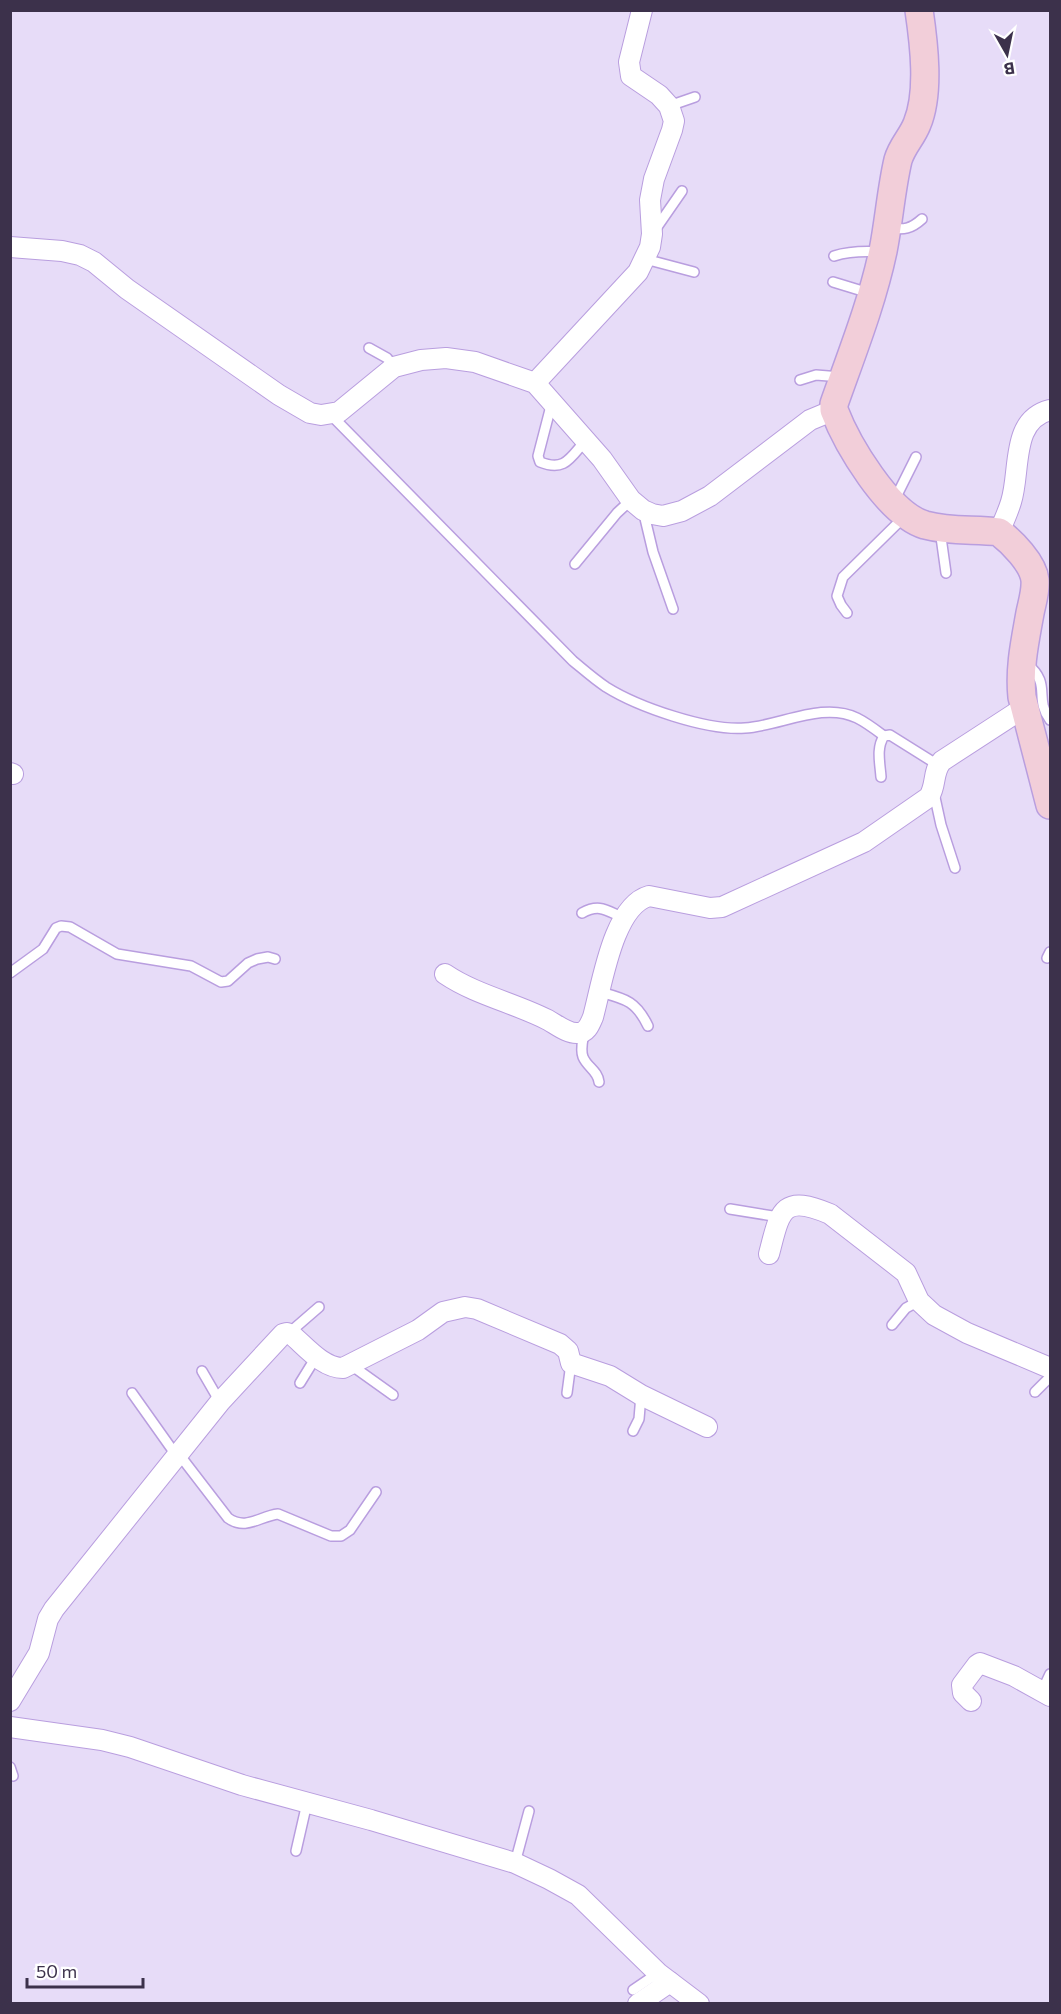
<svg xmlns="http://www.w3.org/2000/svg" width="1061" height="2014" viewBox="0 0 1061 2014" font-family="Commissioner,sans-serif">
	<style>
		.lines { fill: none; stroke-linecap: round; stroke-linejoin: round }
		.lane-casing { stroke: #b99edf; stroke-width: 12 }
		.street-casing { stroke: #b99edf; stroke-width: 22 }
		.secondary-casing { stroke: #b99edf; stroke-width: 30 }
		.lane { stroke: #fff; stroke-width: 9 }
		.street { stroke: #fff; stroke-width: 20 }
		.secondary { stroke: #f2ced9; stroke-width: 27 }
	</style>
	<rect width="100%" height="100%" fill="#e7dcf8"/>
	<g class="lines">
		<g class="lane-casing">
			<g id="lane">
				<path d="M669,106L695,97"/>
				<path d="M890,228C904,230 911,229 922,219"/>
				<path d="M655,230L682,191"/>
				<path d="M834,256C850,251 864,251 880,252"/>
				<path d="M645,259L694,272"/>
				<path d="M833,282L869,293"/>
				<path d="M369,348L387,358L394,367"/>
				<path d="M800,380L816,375L841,377"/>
				<path d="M552,402L538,456L540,462C565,472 570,458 586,440"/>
				<path d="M331,415L573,661C584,670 594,679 606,687C638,707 707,731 745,728C780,726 823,701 857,718C867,723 876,730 884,736"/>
				<path d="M895,499L916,457"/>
				<path d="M643,510L653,552L673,609"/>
				<path d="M940,530L946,573"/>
				<path d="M575,564L617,513L631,500"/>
				<path d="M847,613L841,605L837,596L843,577L904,517"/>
				<path d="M1026,663C1053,685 1033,696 1050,720"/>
				<path d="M881,777C880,763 876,748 884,736L890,735L938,765"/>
				<path d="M934,793L941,825L955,868"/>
				<path d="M582,913C600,903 607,911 624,918"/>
				<path d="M1047,958L1050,952"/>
				<path d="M10,973L43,949L56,928L61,926L70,927L117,954L191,966L221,982L228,981L248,963L257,959L268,957L275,959"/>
				<path d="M600,992C626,999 636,1001 648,1026"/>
				<path d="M584,1032C583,1040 580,1049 583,1057C587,1067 598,1071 599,1082"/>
				<path d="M730,1209L779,1217"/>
				<path d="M892,1325L906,1308L919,1301"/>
				<path d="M289,1333L319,1307"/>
				<path d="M351,1365L393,1395"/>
				<path d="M202,1371L220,1402"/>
				<path d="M300,1383L316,1357"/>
				<path d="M1035,1392L1050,1377"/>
				<path d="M132,1393L176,1455"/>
				<path d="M567,1393L571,1363"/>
				<path d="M633,1431L639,1419L641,1395"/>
				<path d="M178,1453L228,1518C246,1531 260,1516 278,1514L331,1536H341L350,1530L376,1492"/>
				<path d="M1042,1691L1050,1674"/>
				<path d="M10,1767L13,1776"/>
				<path d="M296,1851L307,1803"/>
				<path d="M515,1863L529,1811"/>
				<path d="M633,1990L658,1973"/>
			</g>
		</g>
		<g class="street-casing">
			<g id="street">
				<path d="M10,247L62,251L80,255L94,262L127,289L279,395L310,413L321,415L339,412L394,367L421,360L446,358L475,362L535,383L602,459L631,500L643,510L652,514L663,516L682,511L710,496L810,420L834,410"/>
				<path d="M535,383L638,272L650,247L652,234L650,200L654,179L672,130L674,121L669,106L659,95L631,76L629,62L642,10"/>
				<path d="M999,532C1003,523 1008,512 1011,502C1021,471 1010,420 1050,410"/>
				<path d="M10,773L13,774"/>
				<path d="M445,974C476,995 515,1003 548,1020C557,1025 568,1034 578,1033C587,1033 590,1024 593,1017C602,985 613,906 649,896L710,908L722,907L864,842L929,797C937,784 932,772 942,761L1025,707"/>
				<path d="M769,1254C780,1212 781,1193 830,1214L906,1273L919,1301L934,1315L967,1333L1050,1368"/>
				<path d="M10,1701L39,1653L48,1619L54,1609L220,1402L283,1334L287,1333L292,1335C306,1347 323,1368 343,1368L418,1330L443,1312L465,1307L477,1309L560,1344L568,1351L571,1363L610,1376L641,1395L707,1427"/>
				<path d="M971,1701L963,1693L962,1685L977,1665L980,1663L1014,1676L1050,1696"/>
				<path d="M10,1727L102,1740L130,1747L242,1785L371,1820L515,1863L549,1879L578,1895L658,1973L699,2004"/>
				<path d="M638,2004L670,1982"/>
			</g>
		</g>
		<g class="secondary-casing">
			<path id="secondary" d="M919,10C924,44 930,93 917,124C912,137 902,146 898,160C891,190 889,221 883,251C872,303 852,353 834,404V410C847,444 888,514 925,525C951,532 973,529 999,532C1012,542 1033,563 1035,580C1036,591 1032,603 1030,613C1025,641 1019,668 1022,697L1050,805"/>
		</g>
		<use href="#lane" class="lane"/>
		<use href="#street" class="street"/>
		<use href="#secondary" class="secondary"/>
	</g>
	<rect width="1061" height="2014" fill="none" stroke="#3c314b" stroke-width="24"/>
	<g transform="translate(1007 54) rotate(171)" stroke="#ffffff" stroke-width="4.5" paint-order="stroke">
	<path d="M0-4.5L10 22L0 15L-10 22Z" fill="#3c314b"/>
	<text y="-9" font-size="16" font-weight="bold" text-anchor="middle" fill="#3c314b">B</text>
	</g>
	<path d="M27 1978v9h116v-9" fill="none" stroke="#3c314b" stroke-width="3"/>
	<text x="36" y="1978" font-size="18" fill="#3c314b" stroke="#ffffff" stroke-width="4.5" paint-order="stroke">50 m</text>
</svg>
